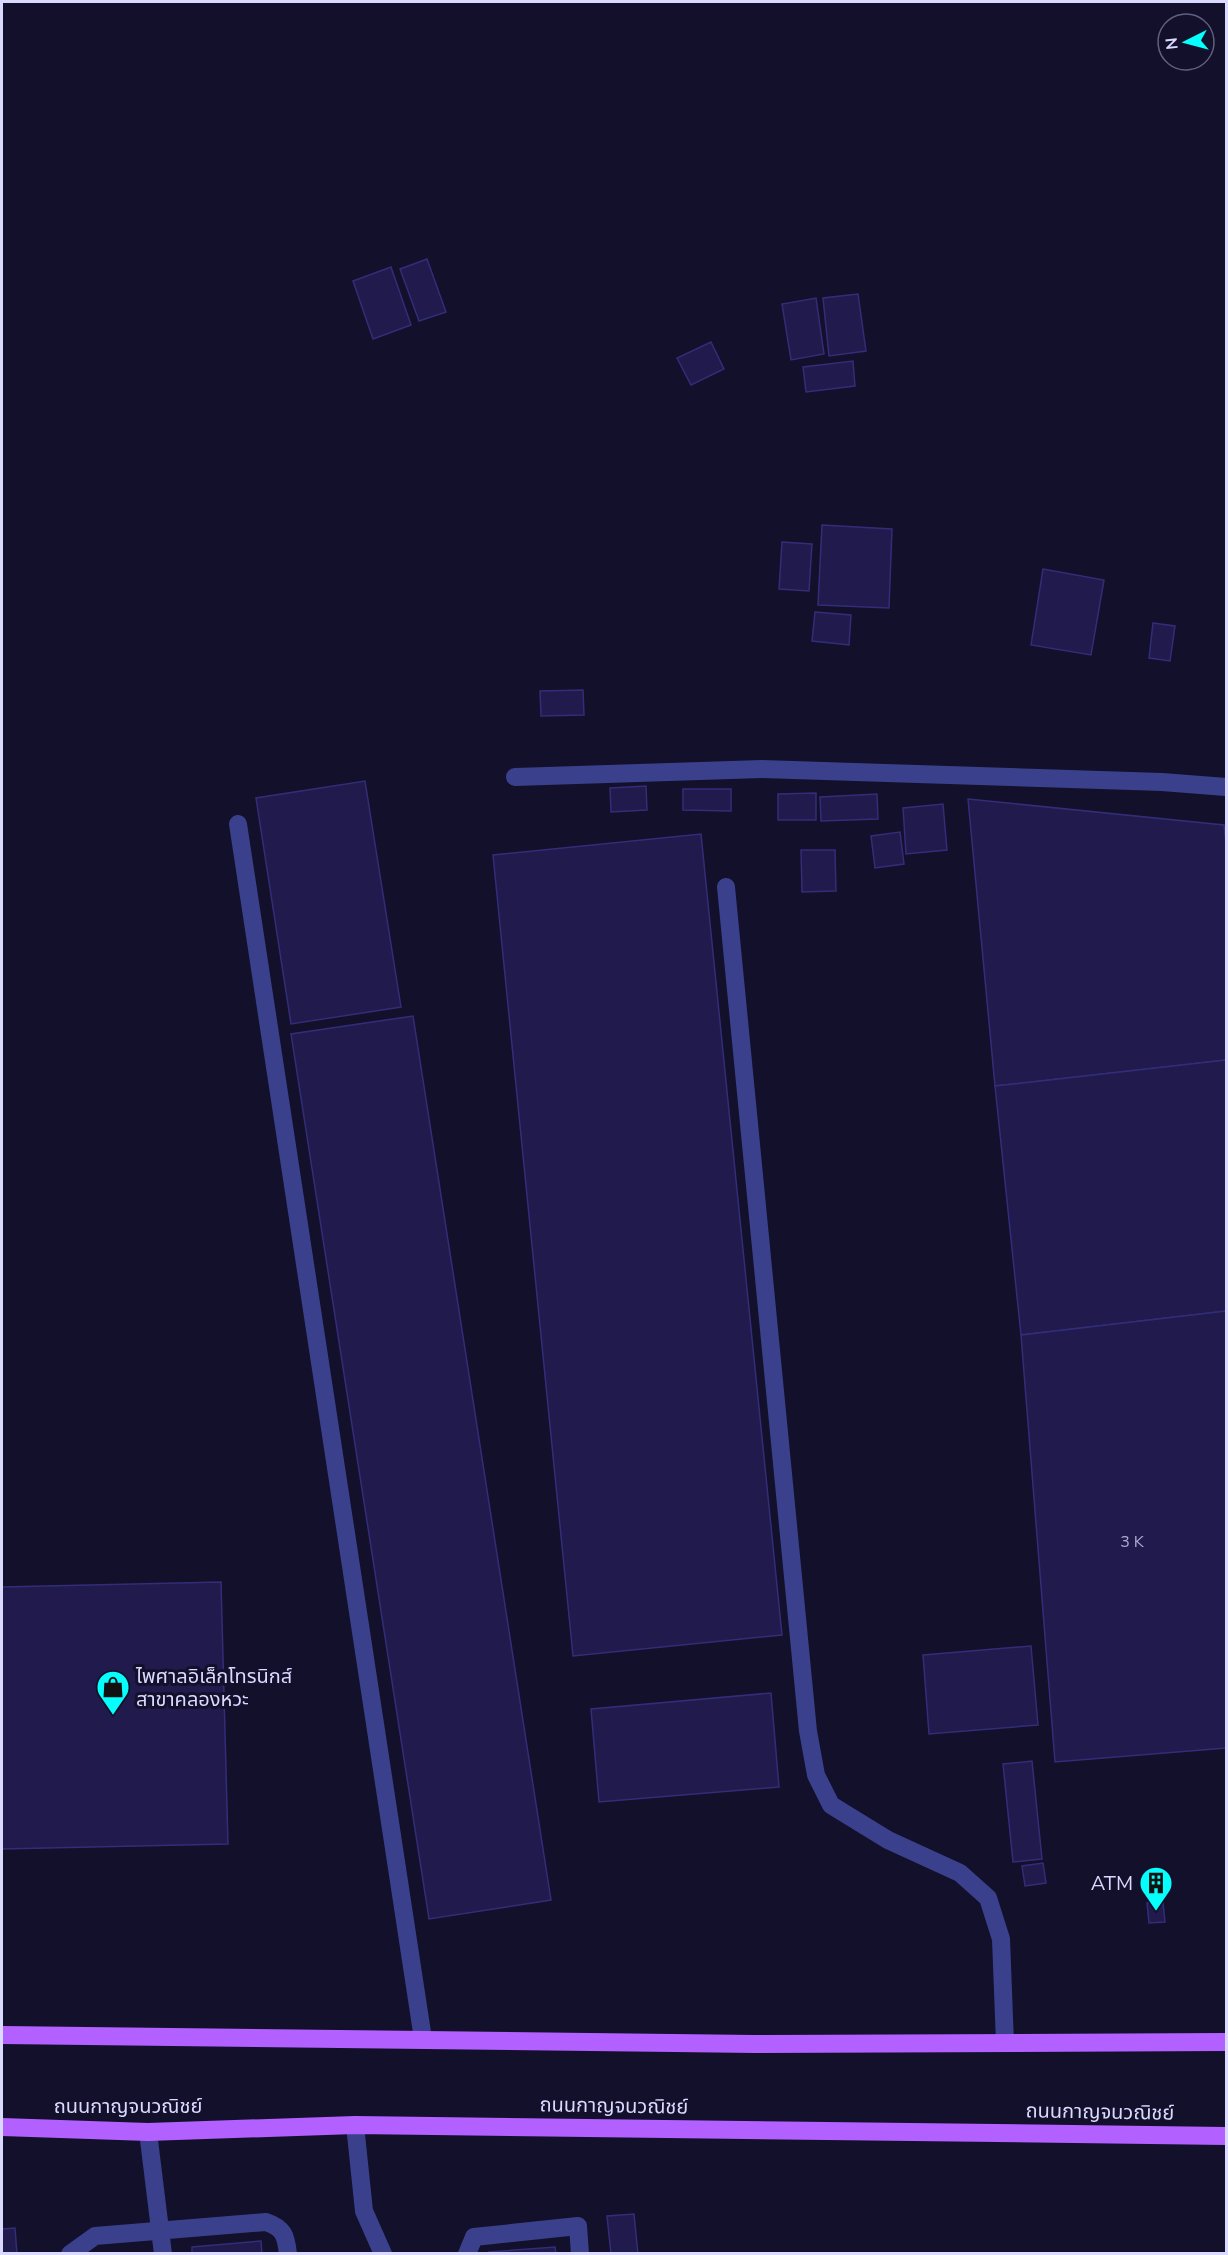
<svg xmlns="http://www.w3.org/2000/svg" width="1228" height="2255" viewBox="0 0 1228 2255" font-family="'Nunito Sans','Noto Sans Thai',sans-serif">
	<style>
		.building { fill: #201b4c; stroke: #332d79; stroke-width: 1.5 }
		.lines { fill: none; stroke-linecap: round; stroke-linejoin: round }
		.minor { stroke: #3a408b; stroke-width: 18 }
		.major { stroke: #b260ff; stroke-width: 18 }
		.labels { text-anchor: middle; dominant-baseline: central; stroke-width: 6; stroke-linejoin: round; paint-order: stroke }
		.number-label { font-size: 16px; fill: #acaad2 }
		.poi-label { font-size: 20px; fill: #dad9ff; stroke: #12102a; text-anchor: start }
		.street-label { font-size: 20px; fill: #dad9ff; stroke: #12102a }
	</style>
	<rect width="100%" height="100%" fill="#12102a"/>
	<g class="building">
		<path d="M427,259L446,312L419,321L400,269Z"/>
		<path d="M391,267L411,325L373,339L353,281Z"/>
		<path d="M858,294L866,351L829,356L823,298Z"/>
		<path d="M816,298L824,354L791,360L782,304Z"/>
		<path d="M711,342L724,369L691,385L677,358Z"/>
		<path d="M853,361L855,386L806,392L803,367Z"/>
		<path d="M822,525L892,529L889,608L818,605Z"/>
		<path d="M782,542L812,544L809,591L779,589Z"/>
		<path d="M1043,569L1104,580L1091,655L1031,645Z"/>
		<path d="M815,612L851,615L849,645L812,641Z"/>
		<path d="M1153,623L1175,626L1170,661L1149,658Z"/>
		<path d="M583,690L584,715L541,716L540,691Z"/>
		<path d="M365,781L401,1007L291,1024L256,798Z"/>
		<path d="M646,786L647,810L611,812L610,788Z"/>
		<path d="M683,789H731V811L683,810Z"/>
		<path d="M816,793V820H778V794Z"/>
		<path d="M877,794L878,819L821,821L820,797Z"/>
		<path d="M968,799L1224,825L1226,843V1060L995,1086Z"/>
		<path d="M943,804L947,850L906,854L903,808Z"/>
		<path d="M900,832L904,864L875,868L871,836Z"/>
		<path d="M701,834L782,1635L573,1656L493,855Z"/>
		<path d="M801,850H835L836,891L802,892Z"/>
		<path d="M413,1016L551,1900L429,1919L291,1034Z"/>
		<path d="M1226,1060V1311L1021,1335L995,1086Z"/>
		<path d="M1226,1311V1748L1055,1762L1021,1335Z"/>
		<path d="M221,1582L228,1844L2,1849V1587Z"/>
		<path d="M1031,1646L1038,1725L929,1734L923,1655Z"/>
		<path d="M771,1693L779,1787L599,1802L591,1709Z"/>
		<path d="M1032,1761L1042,1859L1013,1862L1003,1764Z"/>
		<path d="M1043,1863L1046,1883L1025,1886L1022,1866Z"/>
		<path d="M1163,1902L1165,1922L1149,1923L1147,1903Z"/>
		<path d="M634,2214L638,2254H611L607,2216Z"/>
		<path d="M15,2228L17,2254H2V2229Z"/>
		<path d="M261,2241L262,2254H192V2247Z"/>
		<path d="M555,2247L556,2254H489V2252Z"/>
	</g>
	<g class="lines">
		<g class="minor">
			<path d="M515,777L762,769L1162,782L1226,787"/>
			<path d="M238,824L423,2039"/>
			<path d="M726,887L808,1731L816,1775L831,1805L888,1840L960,1873L988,1898L1001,1939L1005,2043"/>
			<path d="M355,2125L364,2211L383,2254"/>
			<path d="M148,2132L163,2254"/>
			<path d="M70,2254L95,2236L266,2222C284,2228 286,2236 288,2254"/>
			<path d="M467,2254L474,2237L578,2226L580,2254"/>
		</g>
		<g class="major">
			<path d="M2,2035L755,2044L1226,2042"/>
			<path d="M2,2127L148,2132L355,2125L1226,2136"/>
		</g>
	</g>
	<defs>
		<g id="shop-pin" transform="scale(1.725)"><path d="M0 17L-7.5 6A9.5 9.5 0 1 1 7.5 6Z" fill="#05fffc" stroke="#12102a"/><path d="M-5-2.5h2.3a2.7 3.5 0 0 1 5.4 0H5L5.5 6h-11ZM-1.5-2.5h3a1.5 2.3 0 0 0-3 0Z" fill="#111"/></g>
		<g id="building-pin" transform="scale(1.725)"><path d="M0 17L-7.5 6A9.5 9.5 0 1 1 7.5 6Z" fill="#05fffc" stroke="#12102a"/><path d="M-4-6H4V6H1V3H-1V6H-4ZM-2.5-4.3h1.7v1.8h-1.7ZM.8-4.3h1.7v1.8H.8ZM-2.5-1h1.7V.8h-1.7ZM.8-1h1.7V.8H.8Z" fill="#111"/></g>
	</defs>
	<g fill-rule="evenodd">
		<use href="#shop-pin" x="113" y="1687"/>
		<use href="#building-pin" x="1156" y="1883"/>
	</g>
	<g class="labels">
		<g class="number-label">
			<text x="1132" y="1542">3 K</text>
		</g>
		<g class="poi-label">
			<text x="136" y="1676">ไพศาลอิเล็กโทรนิกส์<tspan x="136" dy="23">สาขาคลองหวะ</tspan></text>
			<text x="1133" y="1883" text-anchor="end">ATM</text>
		</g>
		<g class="street-label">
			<text x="128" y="2106">ถนนกาญจนวณิชย์</text>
			<text transform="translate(614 2106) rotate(1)">ถนนกาญจนวณิชย์</text>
			<text transform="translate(1100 2112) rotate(1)">ถนนกาญจนวณิชย์</text>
		</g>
	</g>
	<rect width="1228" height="2255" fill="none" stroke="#dad9ff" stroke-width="6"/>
	<g transform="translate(1186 42) rotate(264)"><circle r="28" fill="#12102a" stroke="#62607f" stroke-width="1.5"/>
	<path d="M0-4.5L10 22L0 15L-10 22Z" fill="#05fffc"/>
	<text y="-9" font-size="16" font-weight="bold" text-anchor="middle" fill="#dad9ff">N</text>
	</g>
</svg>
